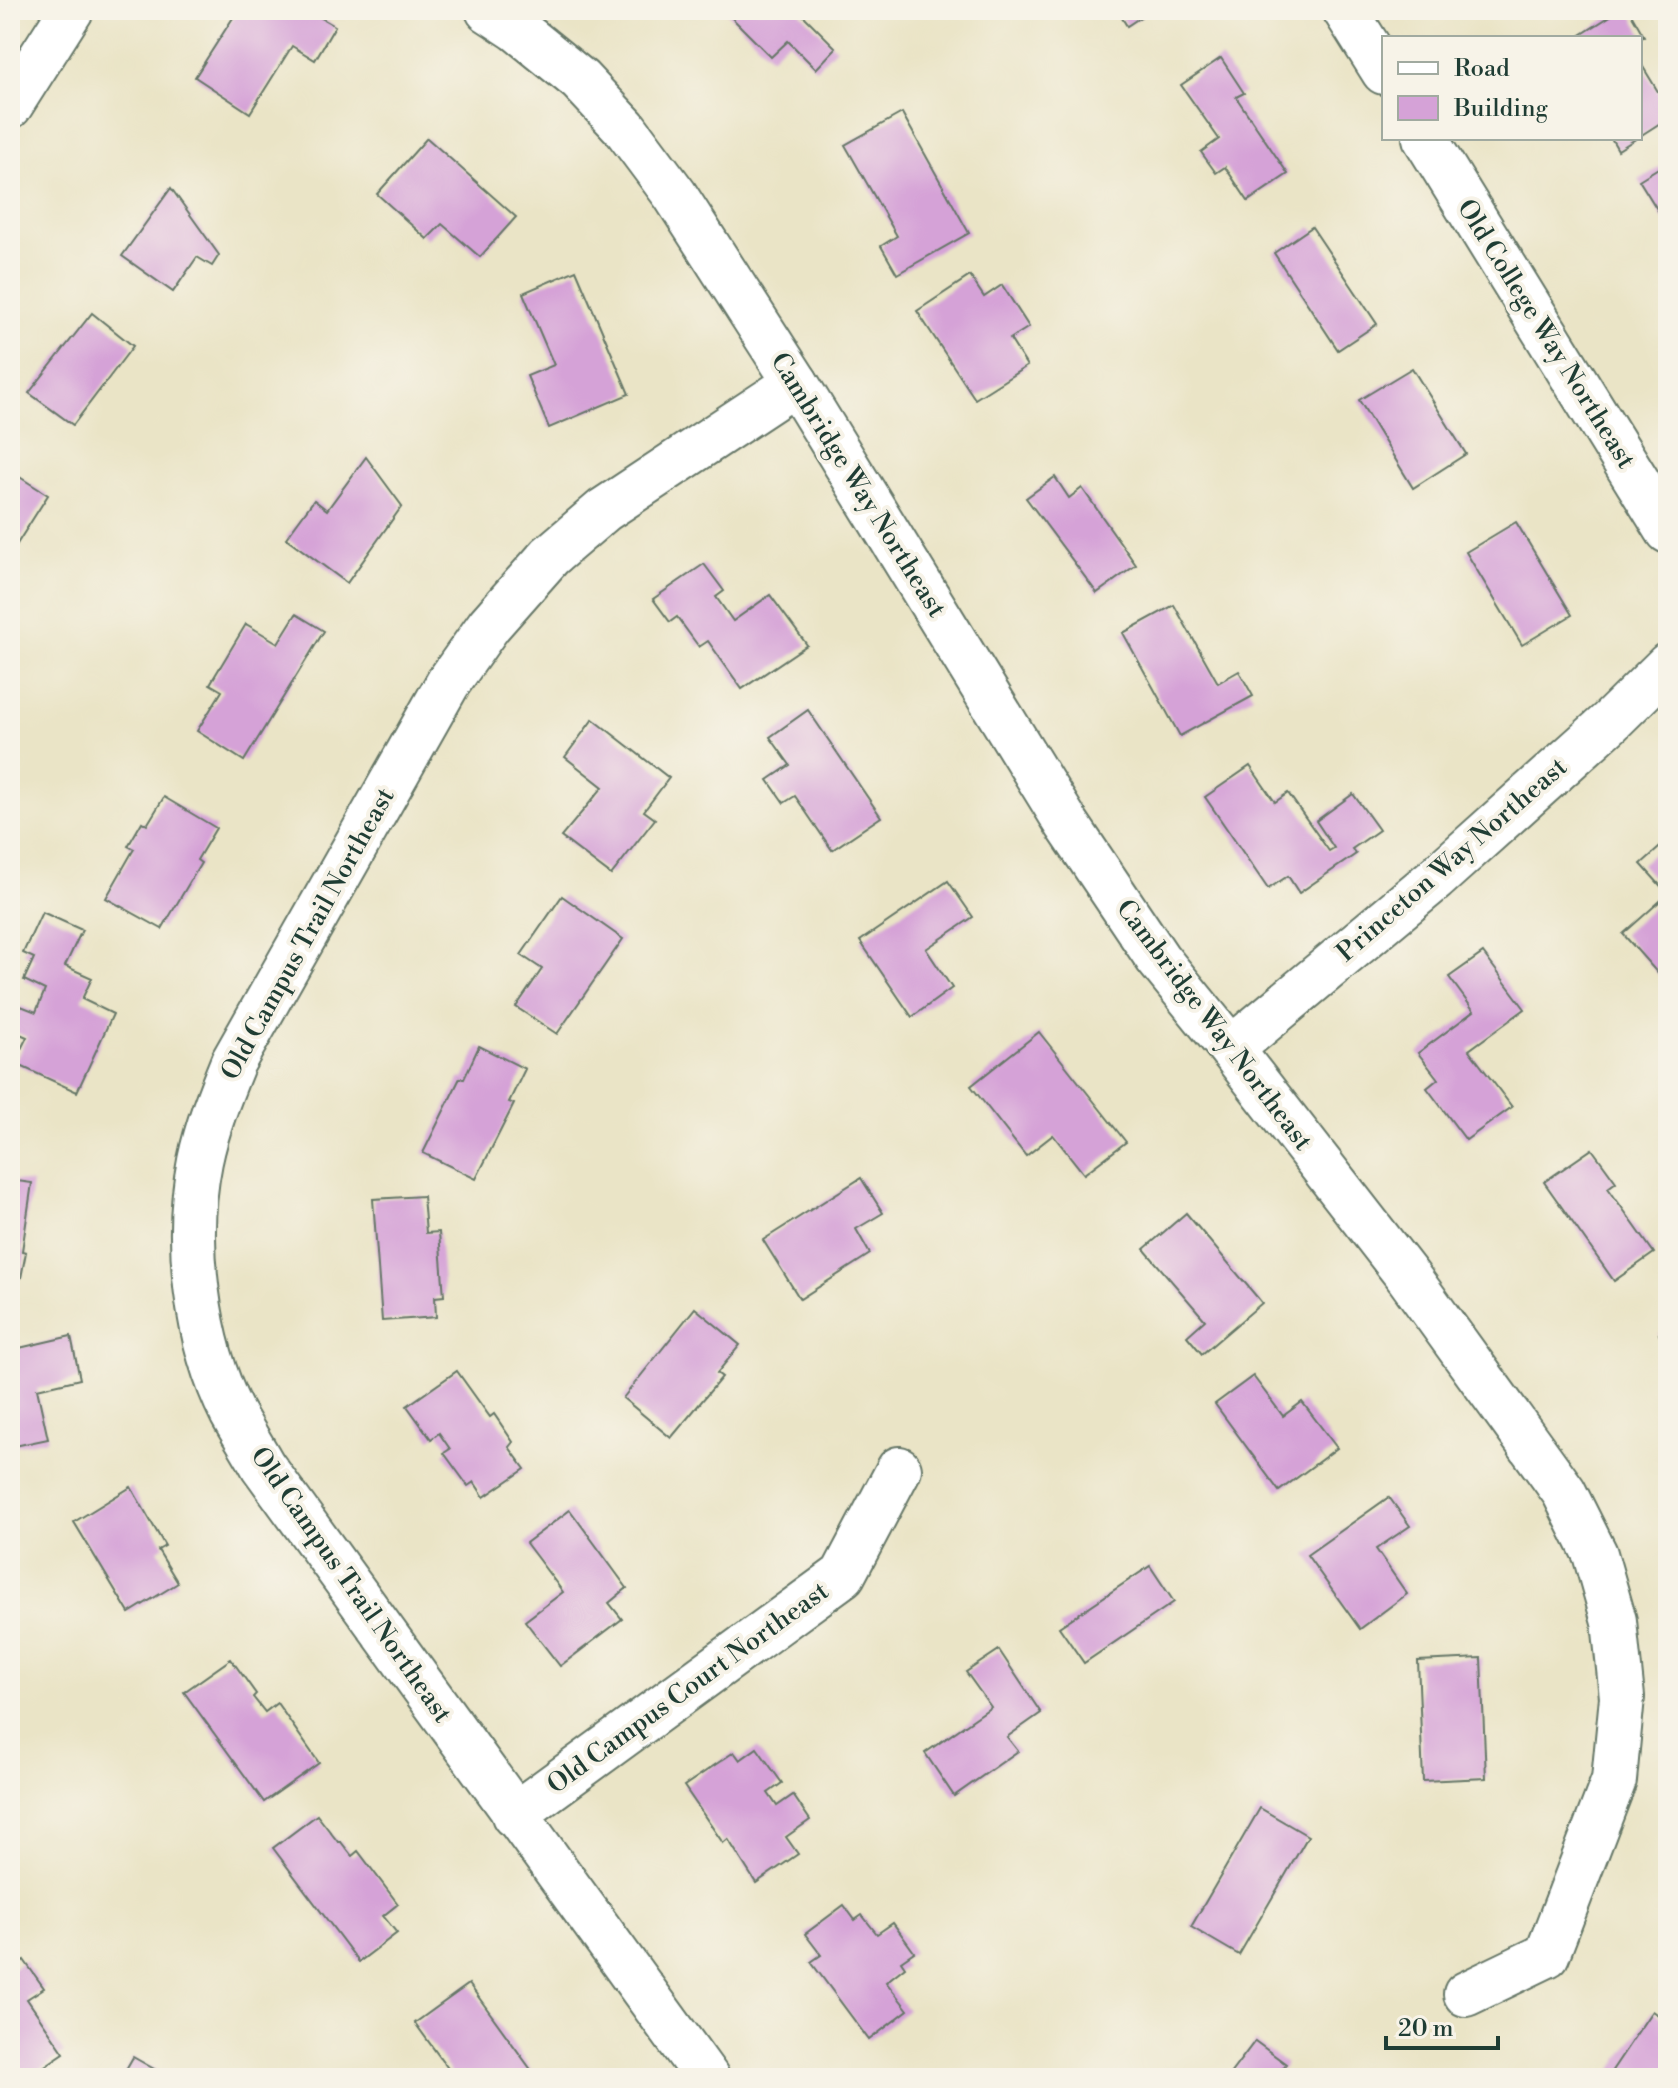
<svg xmlns="http://www.w3.org/2000/svg" width="1678" height="2088" viewBox="0 0 1678 2088" font-family="'Libre Bodoni',serif">
	<style>
		.building { fill: #d5a2d7 }
		.lines { fill: none; stroke-linecap: round; stroke-linejoin: round }
		.street-casing { stroke: #667767; stroke-width: 48 }
		.street { stroke: #fff; stroke-width: 44 }
		.labels { text-anchor: middle; dominant-baseline: central; stroke-width: 8; stroke-linejoin: round; paint-order: stroke }
		.street-label { font-size: 26px; fill: #1f3d34; stroke: #f7f3e8 }
	</style>
	<rect width="100%" height="100%" fill="#f7f3e8"/>
	<filter id="ink" filterUnits="userSpaceOnUse"><feTurbulence type="fractalNoise" baseFrequency=".0125" numOctaves="2"/><feDisplacementMap in="SourceGraphic" scale="16" xChannelSelector="R" yChannelSelector="G"/><feConvolveMatrix kernelMatrix="1 2 1 2 8 2 1 2 1" color-interpolation-filters="sRGB"/></filter>
	<filter id="wash" filterUnits="userSpaceOnUse"><feTurbulence type="fractalNoise" baseFrequency=".006" numOctaves="4" result="noise"/><feDisplacementMap in="SourceGraphic" scale="32" xChannelSelector="R" yChannelSelector="G"/><feGaussianBlur stdDeviation="1.8" result="paint"/><feColorMatrix in="noise" values="0 0 0 0 0 0 0 0 0 0 0 0 0 0 0 0 0 1.4 0 .05"/><feComposite in="paint" operator="in"/></filter>
	<g filter="url(#wash)">
		<rect width="100%" height="100%" fill="#eae4c6"/>
		<g id="blocks">
			<g class="building">
				<path d="M238,10H319L316,15L335,26L315,60L292,46L250,113L195,77Z"/>
				<path d="M724,10H798L836,48L816,69L788,41L771,57Z"/>
				<path d="M1117,10H1151L1127,26Z"/>
				<path d="M1620,10H1629L1644,36L1640,38H1576Z"/>
				<path d="M1221,58L1244,93L1236,97L1288,174L1248,201L1225,167L1216,173L1201,152L1219,139L1181,85Z"/>
				<path d="M1640,62L1668,108V118L1640,136Z"/>
				<path d="M902,113L969,233L897,274L881,246L897,236L845,145Z"/>
				<path d="M427,138L516,217L480,257L442,224L427,239L377,194Z"/>
				<path d="M1611,138H1637L1618,150Z"/>
				<path d="M1668,162V227L1639,180Z"/>
				<path d="M171,188L219,255L212,266L197,257L173,292L122,256Z"/>
				<path d="M1312,227L1377,324L1338,350L1274,253Z"/>
				<path d="M576,270L629,394L549,428L527,376L554,365L523,293Z"/>
				<path d="M970,276L984,297L1002,285L1029,327L1010,339L1027,366L975,399L917,311Z"/>
				<path d="M92,313L133,346L73,425L29,393Z"/>
				<path d="M1412,368L1466,454L1413,488L1359,400Z"/>
				<path d="M366,457L402,506L347,583L286,538L314,500L327,510Z"/>
				<path d="M10,471L48,495L10,555Z"/>
				<path d="M1055,477L1069,498L1082,488L1136,565L1097,593L1026,498Z"/>
				<path d="M1516,522L1572,615L1522,645L1466,552Z"/>
				<path d="M704,564L724,591L716,597L733,621L770,595L807,645L742,689L708,641L699,647L677,617L670,622L653,599Z"/>
				<path d="M1174,605L1218,683L1239,671L1253,696L1180,736L1123,633Z"/>
				<path d="M296,614L324,631L244,761L197,731L222,691L210,684L246,624L278,643Z"/>
				<path d="M808,710L881,817L832,850L795,796L784,803L768,780L790,765L770,737Z"/>
				<path d="M593,719L669,778L644,811L655,819L611,875L561,837L603,787L565,757Z"/>
				<path d="M1250,766L1275,802L1288,793L1329,851L1334,848L1316,821L1353,794L1379,830L1352,849L1356,854L1299,893L1288,876L1268,889L1205,797Z"/>
				<path d="M164,797L216,828L197,860L201,863L162,929L106,898L134,849L128,846L142,822L147,825Z"/>
				<path d="M1668,840V970L1661,977L1623,934L1668,894L1641,864Z"/>
				<path d="M948,881L973,917L926,949L952,988L912,1017L860,941Z"/>
				<path d="M562,896L623,939L557,1034L516,1007L542,969L521,955Z"/>
				<path d="M42,912L82,930L65,966L92,978L82,999L113,1014L77,1092L14,1063L27,1037L11,1030L21,1006L36,1012L45,990L24,980L34,958L23,953Z"/>
				<path d="M1483,953L1525,1009L1469,1050L1512,1107L1466,1140L1427,1088L1438,1079L1418,1053L1474,1011L1449,977Z"/>
				<path d="M1039,1032L1126,1142L1084,1174L1053,1135L1026,1156L971,1086Z"/>
				<path d="M479,1046L525,1069L509,1102L514,1104L476,1179L423,1153L460,1078L464,1079Z"/>
				<path d="M1592,1149L1616,1182L1608,1188L1654,1253L1614,1281L1544,1182Z"/>
				<path d="M861,1178L883,1213L856,1229L870,1254L800,1299L763,1240Z"/>
				<path d="M10,1180L32,1183L22,1251L26,1252L21,1278L14,1277L12,1289L10,1288Z"/>
				<path d="M423,1196L426,1233L439,1232L444,1296L435,1297L436,1317L382,1321L373,1199Z"/>
				<path d="M1186,1213L1262,1303L1202,1354L1187,1336L1205,1320L1144,1249Z"/>
				<path d="M695,1308L740,1345L717,1373L722,1377L671,1438L623,1398Z"/>
				<path d="M1668,1331V1355L1659,1334Z"/>
				<path d="M71,1336L80,1379L37,1389L48,1439L10,1447V1361L18,1359L15,1349Z"/>
				<path d="M457,1371L490,1417L494,1414L513,1442L509,1447L525,1469L484,1497L474,1482L468,1486L444,1453L450,1449L439,1433L431,1439L407,1406Z"/>
				<path d="M1253,1376L1283,1416L1302,1402L1337,1448L1279,1491L1215,1404Z"/>
				<path d="M131,1487L165,1546L158,1550L178,1583L129,1613L74,1522Z"/>
				<path d="M1389,1497L1410,1526L1376,1549L1407,1594L1360,1629L1307,1555Z"/>
				<path d="M570,1510L627,1588L609,1603L622,1619L560,1666L525,1621L563,1592L526,1543Z"/>
				<path d="M1150,1566L1174,1602L1084,1663L1059,1627Z"/>
				<path d="M999,1650L1041,1713L1007,1737L1018,1751L954,1796L925,1753L991,1707L966,1672Z"/>
				<path d="M1481,1658L1486,1778L1423,1781L1418,1661Z"/>
				<path d="M231,1659L256,1694L253,1697L265,1712L277,1703L319,1763L264,1802L184,1692Z"/>
				<path d="M757,1748L782,1783L768,1793L777,1806L793,1795L810,1820L786,1837L798,1854L756,1883L728,1839L723,1843L684,1786L734,1752L740,1760Z"/>
				<path d="M1260,1808L1308,1836L1239,1955L1191,1927Z"/>
				<path d="M317,1815L338,1842H341L352,1856L358,1851L398,1904L383,1916L397,1933L359,1962L273,1848Z"/>
				<path d="M844,1905L855,1920L862,1915L877,1934L893,1923L914,1952L901,1961L905,1967L886,1982L908,2010L869,2040L811,1962L821,1955L805,1934Z"/>
				<path d="M24,1960L44,1988L27,1999L64,2053L27,2078H10V1970Z"/>
				<path d="M469,1984L532,2071L521,2078H455L415,2023Z"/>
				<path d="M1652,2011L1668,2022V2078H1607Z"/>
				<path d="M1255,2041L1286,2064L1275,2078H1227Z"/>
				<path d="M133,2057L163,2074L160,2078H121Z"/>
			</g>
		</g>
	</g>
	<g filter="url(#ink)">
		<use href="#blocks" fill-opacity="0" stroke="#667767" stroke-width="2"/>
		<g class="lines">
			<g class="street-casing">
				<g id="street">
					<path d="M488,10L517,29L580,80L625,128L675,195L796,383L1067,824L1158,959L1231,1049L1409,1278L1564,1492L1595,1554L1614,1621L1622,1697L1614,1780L1547,1955L1466,1994"/>
					<path d="M1345,10L1384,72"/>
					<path d="M10,106L71,10"/>
					<path d="M1425,138L1668,531"/>
					<path d="M1231,1049L1435,879L1610,722L1668,665"/>
					<path d="M514,1815L843,1575L899,1469"/>
					<path d="M707,2078L263,1466C253,1448 242,1431 232,1413C196,1342 184,1239 200,1161C207,1127 220,1094 233,1062L448,683L489,625L550,556L604,510L796,383"/>
				</g>
			</g>
			<use href="#street" class="street"/>
		</g>
	</g>
	<g class="labels">
		<g class="street-label">
			<text transform="translate(1546 334) rotate(58)">Old College Way Northeast</text>
			<text transform="translate(858 485) rotate(58)">Cambridge Way Northeast</text>
			<text transform="translate(1452 860) rotate(-41)">Princeton Way Northeast</text>
			<text transform="translate(308 934) rotate(-61)">Old Campus Trail Northeast</text>
			<text transform="translate(1214 1025) rotate(53)">Cambridge Way Northeast</text>
			<text transform="translate(351 1585) rotate(55)">Old Campus Trail Northeast</text>
			<text transform="translate(688 1688) rotate(-36)">Old Campus Court Northeast</text>
		</g>
	</g>
	<rect width="1678" height="2088" fill="none" stroke="#f7f3e8" stroke-width="40"/>
	<rect x="1382" y="36" width="260" height="104" fill="#f7f3e8" stroke="#a1aaa0" stroke-width="2"/>
	<rect x="1398" y="62" width="40" height="12" fill="#ffffff" stroke="#a1aaa0" stroke-width="2"/>
	<text x="1454" y="76" font-size="24" fill="#1f3d34">Road</text>
	<rect x="1398" y="96" width="40" height="24" fill="#d5a2d7" stroke="#a1aaa0" stroke-width="2"/>
	<text x="1454" y="116" font-size="24" fill="#1f3d34">Building</text>
	<path d="M1386 2036v12h112v-12" fill="none" stroke="#1f3d34" stroke-width="4"/>
	<text x="1398" y="2036" font-size="24" fill="#1f3d34" stroke="#f7f3e8" stroke-width="6" paint-order="stroke">20 m</text>
</svg>
